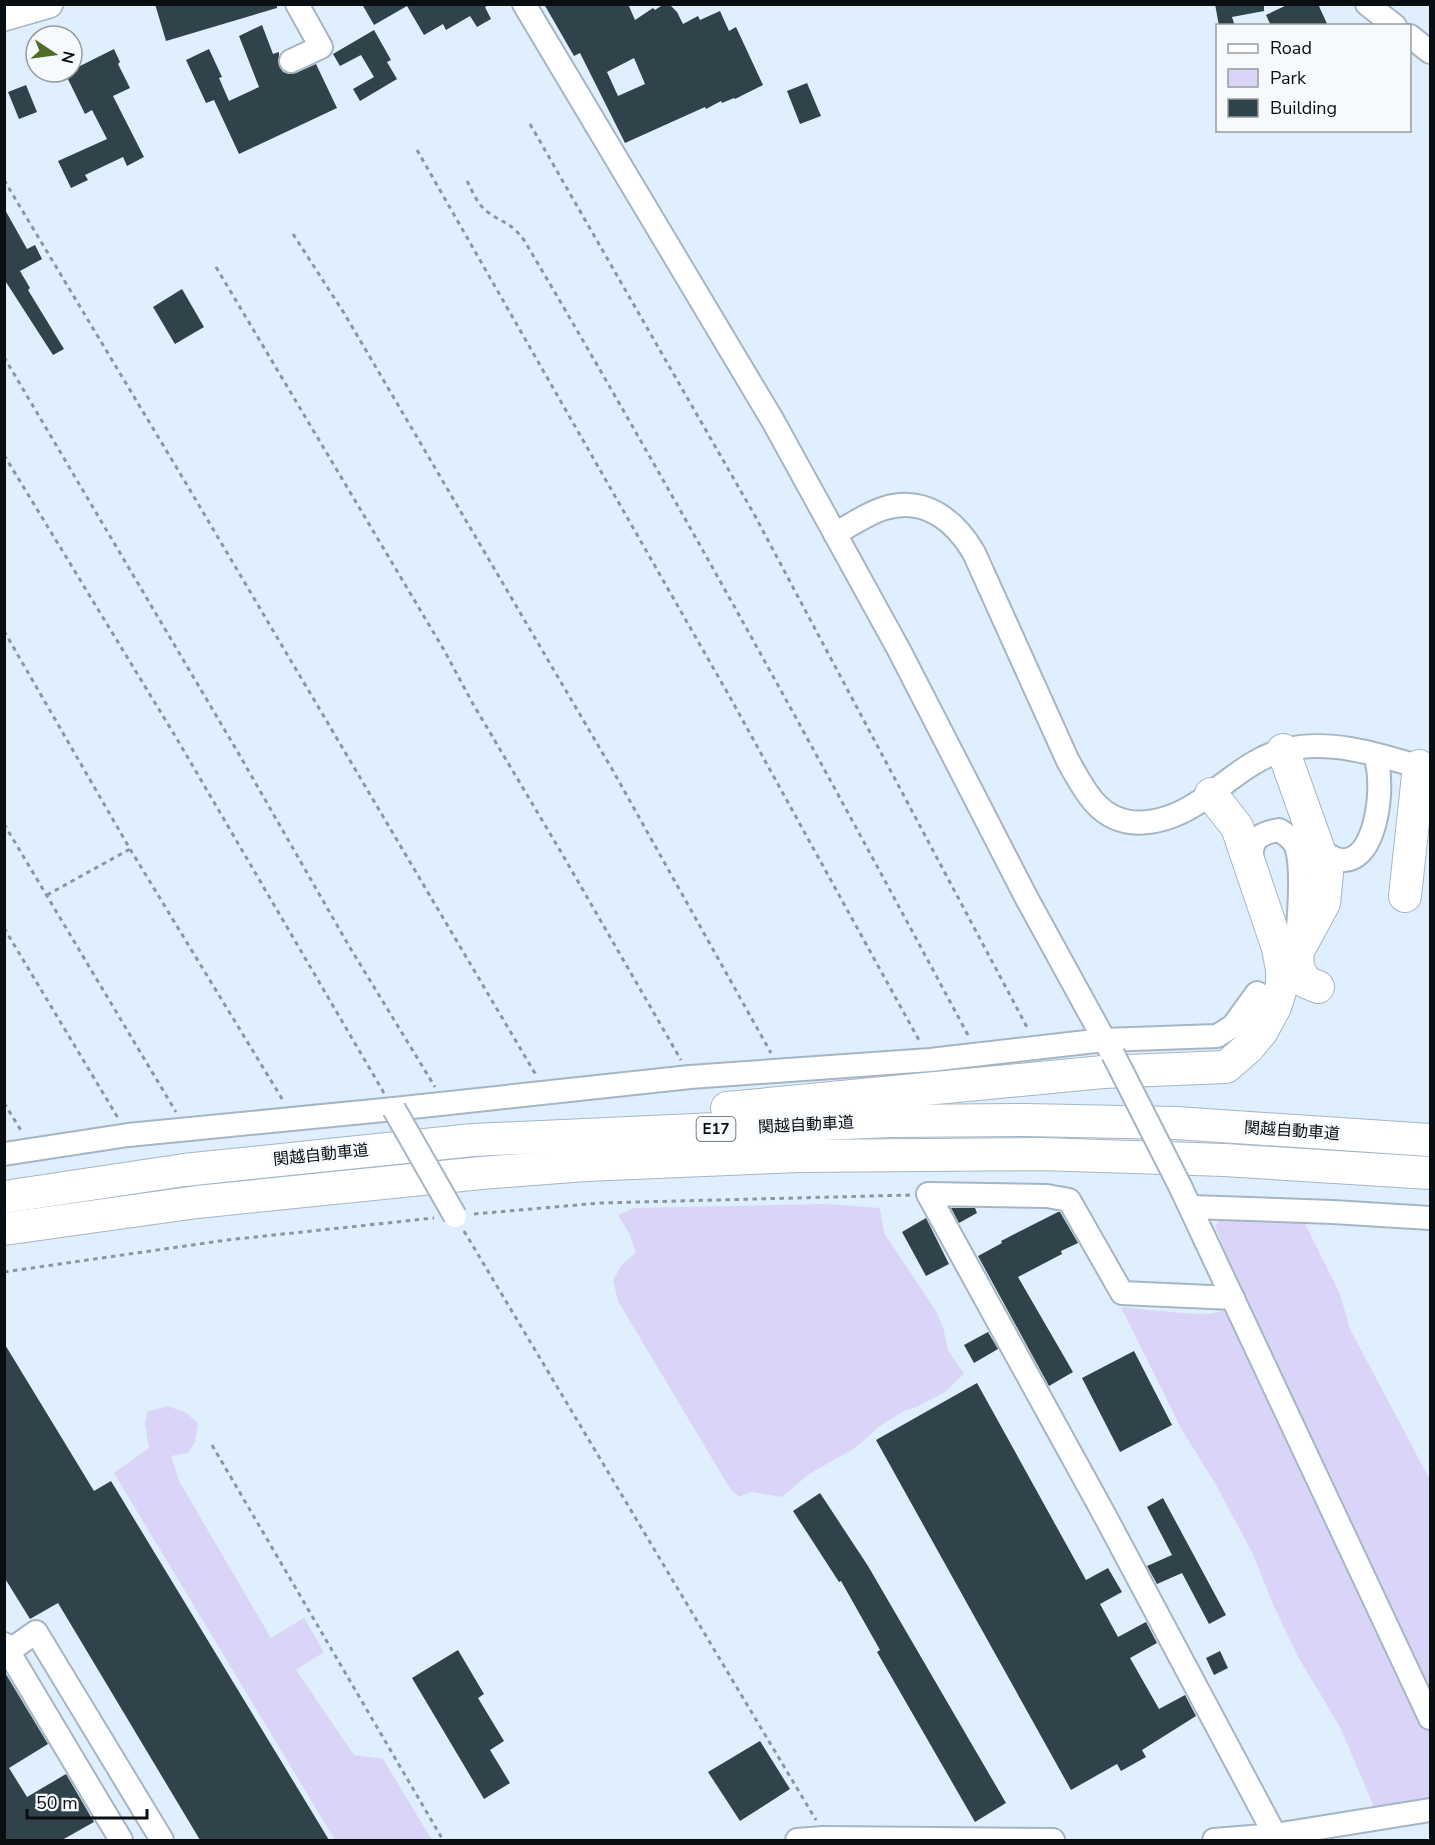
<svg xmlns="http://www.w3.org/2000/svg" width="1435" height="1845" viewBox="0 0 1435 1845" font-family="'Nunito Sans','Noto Sans JP',sans-serif">
	<style>
		.green { fill: #dbd4f9 }
		.building { fill: #30434a; fill-rule: evenodd }
		.lines { fill: none; stroke-linecap: round; stroke-linejoin: round }
		.minor-casing { stroke: #a6b5c4; stroke-width: 26 }
		.major-casing { stroke: #a6b5c4; stroke-width: 30 }
		.highway-casing { stroke: #a6b5c4; stroke-width: 34 }
		.path { stroke: #8b96a1; stroke-width: 3; stroke-dasharray: 4.5 4.5; stroke-linecap: butt }
		.minor { stroke: #fff; stroke-width: 22 }
		.major { stroke: #fff; stroke-width: 27 }
		.highway { stroke: #fff; stroke-width: 32 }
		.minor-bridge-casing { stroke: #a6b5c4; stroke-width: 26; stroke-linecap: butt }
		.minor-bridge { stroke: #fff; stroke-width: 22 }
		.labels { text-anchor: middle; dominant-baseline: central; stroke-width: 6; stroke-linejoin: round; paint-order: stroke }
		.shield { fill: #f7fafd; stroke: #505559; stroke-width: 1.5 }
		.shield-label { font-size: 15px; font-weight: bold; fill: #090e13 }
		.street-label { font-size: 16px; fill: #090e13; stroke: #f7fafd }
	</style>
	<rect width="100%" height="100%" fill="#dfeffe"/>
	<g class="green">
		<path d="M826,1204L880,1208L884,1233L936,1311L943,1327L948,1350L964,1374L945,1392L918,1406L902,1412L880,1426L855,1448L809,1474L782,1497L751,1492L739,1497L729,1487L618,1301L613,1280L621,1266L636,1252L629,1233L618,1215L634,1208Z"/>
		<path d="M1223,1216L1293,1218L1305,1224L1340,1294L1350,1329L1430,1480V1806L1395,1811L1374,1807L1340,1727L1297,1655L1272,1602L1253,1554L1216,1485L1182,1430L1121,1307L1180,1313L1209,1314L1240,1307L1234,1275L1215,1226Z"/>
		<path d="M167,1406L185,1412L198,1423L195,1442L188,1453L171,1456L179,1481L271,1638L304,1618L324,1652L296,1670L354,1755L383,1759L432,1840H335L114,1473L149,1448L145,1424L147,1412Z"/>
	</g>
	<g class="building">
		<path d="M155,4H277V8L166,41Z"/>
		<path d="M362,4H490L485,7L491,19L477,27L470,16L446,30L443,24L424,35L407,6L374,25Z"/>
		<path d="M544,4H628L635,20L653,8L655,10L664,4H669L677,12L683,24L698,16L700,20L720,11L729,31L736,27L763,85L735,99L734,98L722,103L721,101L706,109L705,107L625,143L580,53L574,56ZM634,58L645,84L618,96L607,72Z"/>
		<path d="M1215,4H1264V11L1232,17L1235,26H1219Z"/>
		<path d="M1289,4H1318L1328,26H1271L1266,15Z"/>
		<path d="M262,25L273,54L279,52V66L283,72L289,74L296,73L316,64L337,108L239,154L214,100L206,103L186,60L209,49L222,77L219,78L229,101L259,87L239,36Z"/>
		<path d="M374,30L391,60L387,62L397,79L360,101L353,89L374,77L361,55L340,66L333,54Z"/>
		<path d="M114,49L120,62L118,64L130,88L113,96L144,157L127,166L123,157L85,175L88,180L71,188L58,161L107,139L92,110L85,114L65,73L72,72V70Z"/>
		<path d="M807,83L821,116L800,124L787,91Z"/>
		<path d="M26,85L37,112L19,119L8,92Z"/>
		<path d="M4,208L27,249L35,245L42,259L20,271L30,288L28,290L64,349L53,355L4,279Z"/>
		<path d="M182,289L204,327L175,344L153,307Z"/>
		<path d="M951,1208H975L977,1213L959,1223Z"/>
		<path d="M1058,1212H1060L1078,1243L1061,1251L1062,1254L1018,1277L1073,1372L1049,1386L978,1256L1002,1243L1001,1241Z"/>
		<path d="M926,1218L949,1264L926,1276L902,1232Z"/>
		<path d="M988,1332L998,1349L974,1363L964,1345Z"/>
		<path d="M4,1343L94,1491L111,1481L329,1840H200L58,1603L30,1619L4,1577Z"/>
		<path d="M1134,1351L1172,1425L1120,1452L1082,1378Z"/>
		<path d="M977,1383L1086,1580L1108,1568L1122,1592L1100,1604L1118,1637L1146,1622L1157,1643L1130,1658L1159,1709L1185,1695L1196,1716L1142,1750L1146,1757L1121,1771L1117,1764L1071,1790L876,1440Z"/>
		<path d="M820,1493L868,1566L1006,1803L975,1822L877,1652L880,1650L841,1581L839,1582L793,1511Z"/>
		<path d="M1163,1498L1226,1615L1209,1624L1182,1573L1157,1584L1147,1566L1172,1555L1147,1507Z"/>
		<path d="M458,1650L484,1694L478,1698L504,1741L490,1750L510,1783L484,1799L412,1678Z"/>
		<path d="M1220,1651L1228,1668L1214,1675L1206,1658Z"/>
		<path d="M4,1671L48,1744L9,1768L27,1797L66,1774L94,1822L62,1840H4Z"/>
		<path d="M760,1741L790,1789L740,1821L708,1772Z"/>
	</g>
	<g class="lines">
		<g class="minor-casing">
			<g id="minor">
				<path d="M524,4L773,421L899,650L1026,897L1111,1052"/>
				<path d="M1367,4L1395,26"/>
				<path d="M1410,36L1430,52"/>
				<path d="M291,61L321,47L297,4"/>
				<path d="M835,534C851,525 868,513 885,508C924,496 955,520 974,553L1068,761C1076,775 1084,791 1095,803C1128,839 1178,819 1210,794C1234,777 1254,758 1284,750C1332,738 1383,756 1430,770"/>
				<path d="M1318,850C1325,853 1333,859 1340,860C1373,864 1381,803 1379,779C1379,771 1377,763 1376,756"/>
				<path d="M1251,866C1251,842 1254,834 1279,830C1285,834 1293,839 1296,846C1304,869 1298,922 1297,947"/>
				<path d="M4,1154L128,1135L394,1109L690,1077L930,1060L1104,1040L1217,1036L1233,1026L1257,993"/>
				<path d="M1180,1186L1430,1718"/>
				<path d="M1191,1207L1333,1212L1430,1218"/>
				<path d="M1233,1298L1122,1293L1069,1200L1047,1196L928,1194L1104,1514L1275,1835"/>
				<path d="M4,1644L121,1840"/>
				<path d="M9,1651L36,1632L162,1840"/>
				<path d="M797,1840L823,1838L1053,1840"/>
				<path d="M1214,1840L1275,1835L1430,1810"/>
			</g>
		</g>
		<g class="major-casing">
			<path id="major" d="M4,17L49,4"/>
		</g>
		<g class="highway-casing">
			<g id="highway">
				<path d="M1283,750L1327,873L1324,903L1297,953L1298,969L1306,982L1318,987"/>
				<path d="M1405,896L1419,766"/>
				<path d="M727,1108L1103,1072L1226,1067L1248,1048L1262,1031L1275,1007L1282,985V970L1278,948L1237,827L1211,794"/>
				<path d="M4,1197L184,1170L473,1140L890,1121L1025,1120L1176,1123L1430,1140"/>
				<path d="M4,1229L197,1202L481,1173L586,1165L798,1156L1041,1154L1224,1160L1430,1173"/>
			</g>
		</g>
		<g class="path">
			<path d="M530,124L754,514L1028,1029"/>
			<path d="M417,150L731,699L920,1042"/>
			<path d="M4,180L184,480L536,1075"/>
			<path d="M467,181C473,192 478,206 489,213C505,224 511,223 524,240C679,502 825,768 969,1037"/>
			<path d="M293,234L344,313L612,769L771,1053"/>
			<path d="M216,267L444,650L473,704L561,852L681,1060"/>
			<path d="M4,357L236,749L349,946L435,1087"/>
			<path d="M4,455L177,739L384,1093"/>
			<path d="M4,631L130,849L284,1102"/>
			<path d="M4,824L176,1112"/>
			<path d="M47,895L130,849"/>
			<path d="M4,928L118,1118"/>
			<path d="M4,1103L22,1132"/>
			<path d="M474,1214L600,1203L911,1195"/>
			<path d="M464,1231L816,1820"/>
			<path d="M4,1272L227,1240L434,1218"/>
			<path d="M212,1445L443,1840"/>
		</g>
		<use href="#minor" class="minor"/>
		<use href="#major" class="major"/>
		<use href="#highway" class="highway"/>
		<g class="minor-bridge-casing">
			<g id="minor-bridge">
				<path d="M1113,1054L1180,1186"/>
				<path d="M394,1109L455,1216"/>
			</g>
		</g>
		<use href="#minor-bridge" class="minor-bridge"/>
	</g>
	<g class="labels">
		<rect class="shield" x="696.5" y="1117" width="39" height="24" rx="4.5"/>
		<g class="shield-label">
			<text x="716" y="1129">E17</text>
		</g>
		<g class="street-label">
			<text transform="translate(806 1125) rotate(-3)">関越自動車道</text>
			<text transform="translate(1292 1131) rotate(4)">関越自動車道</text>
			<text transform="translate(321 1155) rotate(-6)">関越自動車道</text>
		</g>
	</g>
	<rect width="1435" height="1845" fill="none" stroke="#090e13" stroke-width="12"/>
	<rect x="1216" y="24" width="195" height="108" fill="#f7fafd" stroke="#989c9f" stroke-width="1.5"/>
	<rect x="1228" y="44" width="30" height="9" fill="#ffffff" stroke="#989c9f" stroke-width="1.5"/>
	<text x="1270" y="54" font-size="18" fill="#090e13">Road</text>
	<rect x="1228" y="69" width="30" height="18" fill="#dbd4f9" stroke="#989c9f" stroke-width="1.5"/>
	<text x="1270" y="84" font-size="18" fill="#090e13">Park</text>
	<rect x="1228" y="99" width="30" height="18" fill="#30434a" stroke="#989c9f" stroke-width="1.5"/>
	<text x="1270" y="114" font-size="18" fill="#090e13">Building</text>
	<g transform="translate(54 54) rotate(103)"><circle r="28" fill="#f7fafd" stroke="#989c9f" stroke-width="1.5"/>
	<path d="M0-4.5L10 22L0 15L-10 22Z" fill="#4e6e24"/>
	<text y="-9" font-size="16" font-weight="bold" text-anchor="middle" fill="#090e13">N</text>
	</g>
	<path d="M27 1809v9h120v-9" fill="none" stroke="#090e13" stroke-width="3"/>
	<text x="36" y="1809" font-size="18" fill="#090e13" stroke="#f7fafd" stroke-width="4.5" paint-order="stroke">50 m</text>
</svg>
